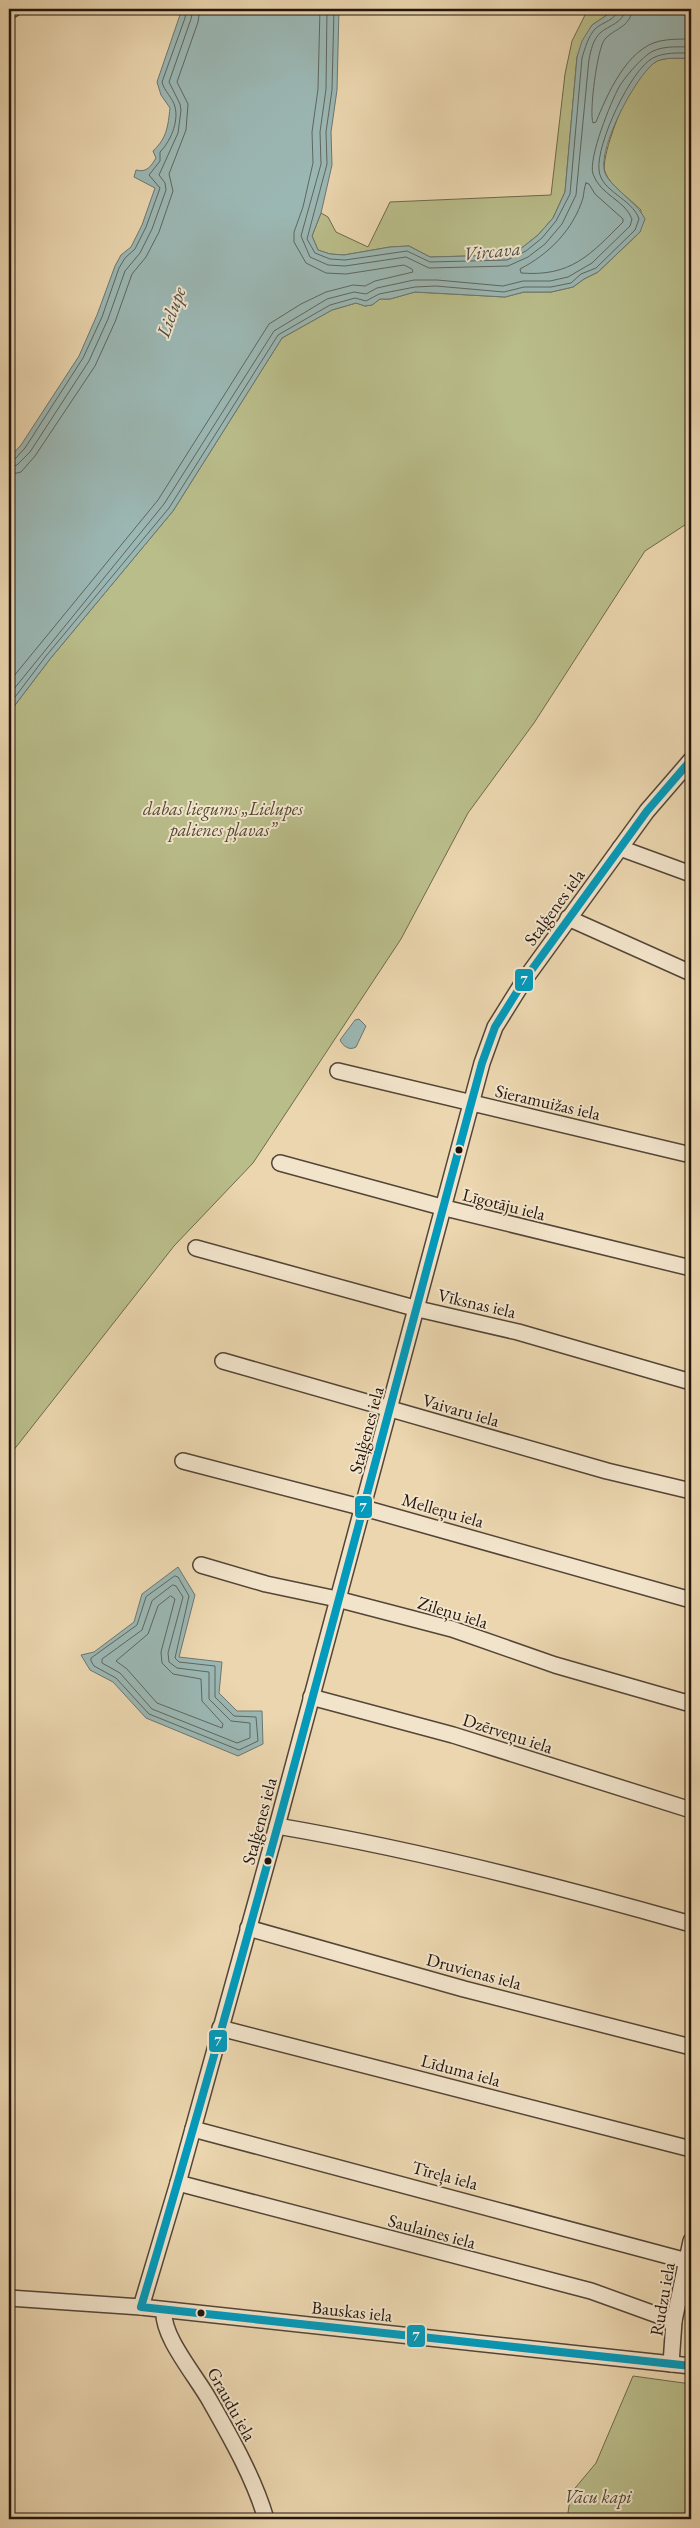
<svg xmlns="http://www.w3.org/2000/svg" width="700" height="2528" viewBox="0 0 700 2528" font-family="'EB Garamond',serif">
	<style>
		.green { fill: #b9bd8a; stroke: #6e694c }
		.water { fill: #9bb7b3; stroke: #6b7671 }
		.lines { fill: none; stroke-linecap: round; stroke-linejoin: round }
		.shore { stroke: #5e6660; stroke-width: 1 }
		.minor-casing { stroke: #544536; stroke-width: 18 }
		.minor { stroke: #f2e4cb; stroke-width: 15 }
		.bus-1-casing { stroke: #f2e4cb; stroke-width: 11 }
		.bus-1 { stroke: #039abb; stroke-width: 8 }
		.bus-dot { fill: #22150d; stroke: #f2e4cb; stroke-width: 2 }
		.labels { text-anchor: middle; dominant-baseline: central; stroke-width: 4; stroke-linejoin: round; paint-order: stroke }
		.park-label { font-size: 18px; font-style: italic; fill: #4f4732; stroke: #f2e4cb }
		.street-label { font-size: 18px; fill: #22150d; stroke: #f2e4cb }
		.water-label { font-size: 19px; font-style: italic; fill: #4c4e47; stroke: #f2e4cb }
		.line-badge { stroke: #f2e4cb; stroke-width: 2 }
		.badge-label { font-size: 14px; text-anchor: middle; font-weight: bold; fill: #fff }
	</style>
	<rect width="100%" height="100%" fill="#ebd6af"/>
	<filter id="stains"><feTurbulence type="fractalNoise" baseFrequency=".004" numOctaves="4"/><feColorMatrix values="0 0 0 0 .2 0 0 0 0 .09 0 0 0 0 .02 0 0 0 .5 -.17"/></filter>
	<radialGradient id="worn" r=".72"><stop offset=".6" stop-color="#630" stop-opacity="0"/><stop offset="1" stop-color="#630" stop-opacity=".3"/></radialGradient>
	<g class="green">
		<path d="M588,9H616L592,25L577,57L565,192L553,218L538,235L523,247L507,255L430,257L409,246L390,247L344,255L330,254L318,250L312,236L321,213L328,217L336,232L368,247L390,202L551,195L565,74L572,41Z"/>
		<path d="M691,58V521L645,551L534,723L468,813L401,939L253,1163L174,1246L9,1456V713L50,659L173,511L282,338L332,310L356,303L365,306L372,305L380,299H390L415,292L505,297L524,292H551L573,287L584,279L598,272L640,232L641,210C630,199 610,186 605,172C600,159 622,105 629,92C634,84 646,69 654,63C663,56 680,59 691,58Z"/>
		<path d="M633,2376L691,2384V2519H567L571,2493L596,2463Z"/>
	</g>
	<g class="water">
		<path d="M182,9H339L337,90L331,132L332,165L321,213L312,236L318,250L330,254L344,255L390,247L409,246L430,257L507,255L523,247L538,235L553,218L565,192L577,57L582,41L592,25L616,9H691V58C680,59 663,56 654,63C634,79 600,145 604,169C606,185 636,200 645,219L640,232L598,272L584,279L573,287L551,292H524L505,297L415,292L390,299H380L372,305L365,306L356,303L332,310L282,338L173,511L50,659L9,713V458L21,445L79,356L97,315L115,266L121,255L131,247L142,225L155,188L134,177L136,170C147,173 151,166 156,158L153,151C167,138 168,126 170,108L161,95L157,82Z"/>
		<path d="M359,1019L366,1026L356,1047C349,1051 343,1046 340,1040L355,1020Z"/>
		<path d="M178,1567L195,1595L179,1657L222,1662L219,1693L237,1711H262L263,1744L238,1756L146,1718L113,1682L90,1670L81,1655L94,1652L134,1622L142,1594Z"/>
	</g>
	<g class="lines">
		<g class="shore">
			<path d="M327,9L326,89L320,132L321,164L301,236L310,257L328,265L345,266L406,257L429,268L508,266L528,257L545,244L562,224L576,195L589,59C591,50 593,40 600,33C609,25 624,23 625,9"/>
			<path d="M334,9L332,90L326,132L327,164L307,239L315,253L330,259L345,260L407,251L430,262L507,260L526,251L542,238L556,221L570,194L582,58C585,48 588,37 595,29C602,22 617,20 618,9"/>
			<path d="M632,9C631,27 615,28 605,39C597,48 589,113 593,123L596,122C607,95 627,48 660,41C669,39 681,39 691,39"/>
			<path d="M586,183L589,184L595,194L623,219V222C590,255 571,277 521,273L520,269C549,254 573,230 583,198C584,193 584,188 586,183Z"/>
			<path d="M9,461L14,460L25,448L83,358L102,317L119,268L125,258L135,249L146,227L160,188L149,175L160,161V152C170,142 179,122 175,107C173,98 164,91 162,82L185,18L186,9"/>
			<path d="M9,468L17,465L30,452L89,361L108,319L125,271L140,253L152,229L166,190L165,183L159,175L178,133L181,110L180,104L169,82L191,19L193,9"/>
			<path d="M9,475L21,472L35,456L95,366L115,322L132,274L146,257L159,232L173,191L169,174L186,130L188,104L177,82L198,22L200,9"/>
			<path d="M9,682L158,500L269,324L301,304L326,292L353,285L365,286L375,281L413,272L412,269L404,265L346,274L326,273L306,263L294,242V232L303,207L313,163L312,132L318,89L320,9"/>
			<path d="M9,695L164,504L274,331L327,299L354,292L366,294L377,288L414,280H437L503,286L523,281H550L568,277L592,263L630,226L632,219C625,200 600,195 593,174C588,158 611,102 619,87C625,77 638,62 647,55C658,45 678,47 691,47"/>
			<path d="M9,705L46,656L169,508L278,335L330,305L355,298L366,301L379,294L415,287L436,286L504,292L524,287H551L571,283L581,274L596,268L635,230L639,219C632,198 601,192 599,170C596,144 631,69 653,58C664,52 679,53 691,53"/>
			<path d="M175,1576L178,1577L189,1596L175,1658L179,1662L215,1666V1697L234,1716L256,1717L258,1741L239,1750L149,1714L116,1678L94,1666L91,1661V1658L137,1625L146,1597Z"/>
			<path d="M173,1585L176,1586L183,1597L168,1653L169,1662L177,1668L209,1672V1699L231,1721L250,1723V1738L237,1743L152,1709L120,1673L102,1663V1659L142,1630L152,1601Z"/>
			<path d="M171,1596L175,1599L161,1652L162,1663L173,1674L201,1679L202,1701L223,1724L222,1728L157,1703L127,1669L116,1661L148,1634L158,1606Z"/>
		</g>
		<g class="minor-casing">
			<g id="minor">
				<path d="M9,11L13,9"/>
				<path d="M620,848L691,874"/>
				<path d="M568,918L691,973"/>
				<path d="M338,1071L691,1155"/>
				<path d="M280,1163L445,1208L691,1268"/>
				<path d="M196,1248L418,1309L518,1332L691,1382"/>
				<path d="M223,1361L607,1471L691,1491"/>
				<path d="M183,1461L364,1508L691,1600"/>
				<path d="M201,1565L266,1584L337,1599L452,1629L555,1665L691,1704"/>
				<path d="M311,1697L453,1735L691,1810"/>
				<path d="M277,1826C418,1850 555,1885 691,1924"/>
				<path d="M248,1928L464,1989L691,2047"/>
				<path d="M220,2028L691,2149"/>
				<path d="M193,2129L687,2261"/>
				<path d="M178,2183L591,2291L674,2321"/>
				<path d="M9,2298L141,2307L691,2366"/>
				<path d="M141,2307L178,2183L277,1826L482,1063L495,1027L525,979L647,811L691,760"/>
				<path d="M164,2310C161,2336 197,2377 210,2401C231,2438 254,2478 266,2519"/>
				<path d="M671,2364L674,2321L691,2241"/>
			</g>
		</g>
		<use href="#minor" class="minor"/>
		<g class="bus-1-casing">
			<path id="bus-1" d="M691,760L647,811L525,979L495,1027L482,1063C370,1478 264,1895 141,2307L691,2366"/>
		</g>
		<use href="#bus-1" class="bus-1"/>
	</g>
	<g class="bus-dot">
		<circle cx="459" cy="1150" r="4.5"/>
		<circle cx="268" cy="1861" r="4.5"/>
		<circle cx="201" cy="2313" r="4.5"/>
	</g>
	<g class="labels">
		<g class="park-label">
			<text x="223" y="808">dabas liegums „Lielupes<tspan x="223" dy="21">palienes pļavas”</tspan></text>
			<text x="598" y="2496">Vācu kapi</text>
		</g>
		<g class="street-label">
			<text transform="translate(554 907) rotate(-54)">Staļģenes iela</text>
			<text transform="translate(548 1102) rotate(13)">Sieramuižas iela</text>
			<text transform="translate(504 1204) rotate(14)">Līgotāju iela</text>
			<text transform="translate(477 1303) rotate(13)">Vīksnas iela</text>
			<text transform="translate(461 1410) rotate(16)">Vaivaru iela</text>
			<text transform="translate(366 1430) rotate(-75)">Staļģenes iela</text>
			<text transform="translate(443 1510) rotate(16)">Melleņu iela</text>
			<text transform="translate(453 1612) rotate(17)">Zileņu iela</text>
			<text transform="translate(508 1733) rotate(18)">Dzērveņu iela</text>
			<text transform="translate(259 1821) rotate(-75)">Staļģenes iela</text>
			<text transform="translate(474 1971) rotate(15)">Druvienas iela</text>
			<text transform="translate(461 2070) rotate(15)">Līduma iela</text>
			<text transform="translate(445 2175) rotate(15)">Tīreļa iela</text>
			<text transform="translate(432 2231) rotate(15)">Saulaines iela</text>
			<text transform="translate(662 2299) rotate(-80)">Rudzu iela</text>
			<text transform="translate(352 2311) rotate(6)">Bauskas iela</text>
			<text transform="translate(232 2404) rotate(61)">Graudu iela</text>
		</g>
		<g class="water-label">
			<text transform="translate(492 251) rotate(-6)">Vircava</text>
			<text transform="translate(171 312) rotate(-70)">Lielupe</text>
		</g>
	</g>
	<g class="line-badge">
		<rect x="514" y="968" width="20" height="24" rx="5" fill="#039abb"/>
		<rect x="354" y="1495" width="19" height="24" rx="5" fill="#039abb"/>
		<rect x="208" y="2029" width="20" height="24" rx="5" fill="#039abb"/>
		<rect x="406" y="2324" width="20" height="24" rx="5" fill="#039abb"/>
	</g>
	<g class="badge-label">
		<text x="524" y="985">7</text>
		<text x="363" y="1512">7</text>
		<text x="218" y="2046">7</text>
		<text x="416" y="2341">7</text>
	</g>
	<rect width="700" height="2528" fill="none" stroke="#ebd6af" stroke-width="30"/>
	<rect x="10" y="10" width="680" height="2508" fill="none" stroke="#22150d" stroke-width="2.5"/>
	<rect x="15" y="15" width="670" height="2498" fill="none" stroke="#22150d"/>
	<rect width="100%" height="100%" filter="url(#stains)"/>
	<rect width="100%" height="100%" fill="url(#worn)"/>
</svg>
